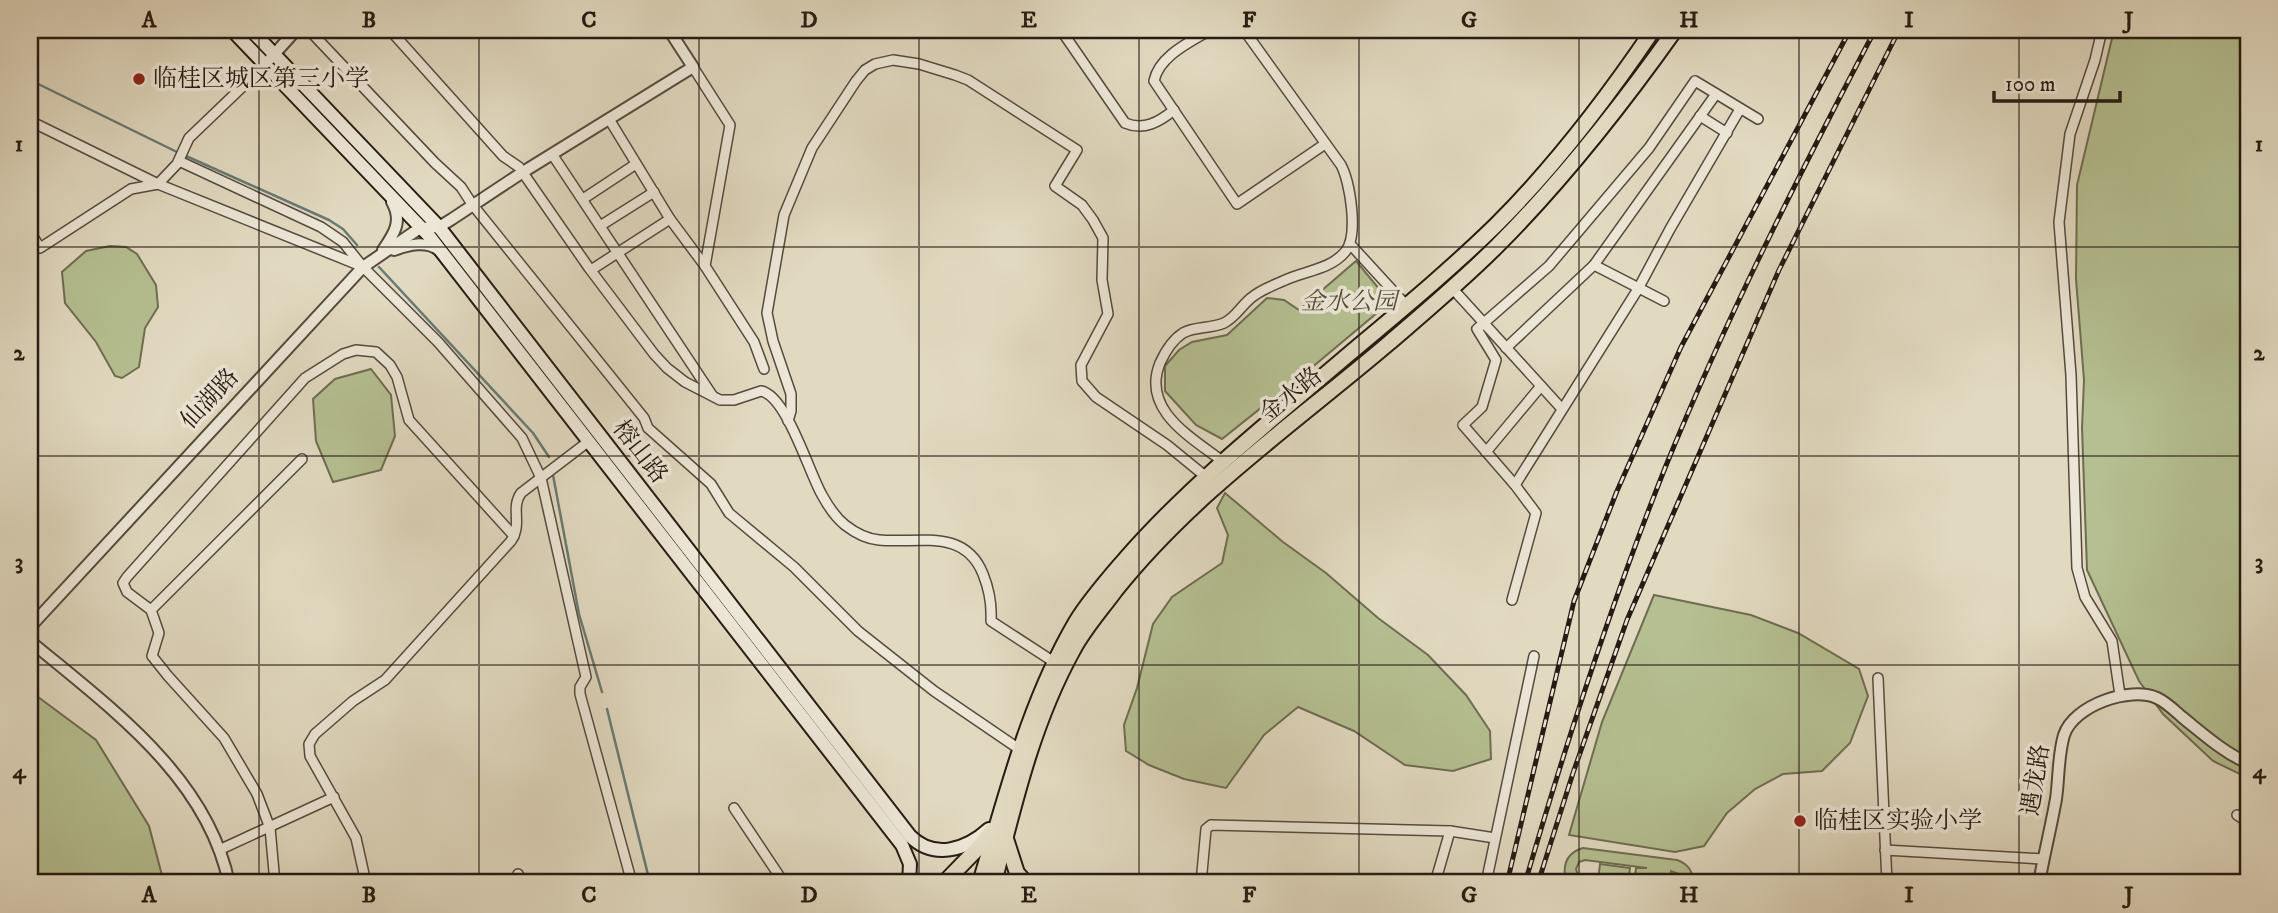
<svg xmlns="http://www.w3.org/2000/svg" width="2278" height="913" viewBox="0 0 2278 913" font-family="'IM FELL DW Pica','Noto Serif SC',serif">
	<style>
		.green { fill: #b5bf91; stroke: #6e6d52; stroke-width: 2 }
		.lines { fill: none; stroke-linecap: round; stroke-linejoin: round }
		.stream { stroke: #687a74; stroke-width: 2.5 }
		.minor-casing { stroke: #564a3e; stroke-width: 12 }
		.tertiary-casing { stroke: #564a3e; stroke-width: 14 }
		.secondary-casing { stroke: #271b13; stroke-width: 16 }
		.primary-casing { stroke: #271b13; stroke-width: 18 }
		.minor { stroke: #ece6d6; stroke-width: 9 }
		.tertiary { stroke: #ece6d6; stroke-width: 10 }
		.secondary { stroke: #ece6d6; stroke-width: 12 }
		.primary { stroke: #e1d9c0; stroke-width: 14 }
		.rail-casing { stroke: #271b13; stroke-width: 5 }
		.rail { stroke: #ece6d6; stroke-width: 2.5; stroke-dasharray: 8; stroke-linecap: butt }
		.grid { fill: none; stroke: #271b13; stroke-width: 2; stroke-opacity: 0.55 }
		.poi-dot { fill: #8f2418; stroke: #ece6d6; stroke-width: 2.5 }
		.labels { text-anchor: middle; dominant-baseline: central; stroke-width: 7; stroke-linejoin: round; paint-order: stroke }
		.poi-label { font-size: 24px; fill: #271b13; stroke: #ece6d6; text-anchor: start }
		.park-label { font-size: 24px; font-style: italic; fill: #524c39; stroke: #ece6d6 }
		.street-label { font-size: 24px; fill: #271b13; stroke: #ece6d6 }
		.neatline { fill: none; stroke: #271b13; stroke-width: 2.5 }
		.grid-label { font-size: 23px; text-anchor: middle; font-weight: bold; fill: #271b13 }
	</style>
	<rect width="100%" height="100%" fill="#e1d9c0"/>
	<filter id="stains"><feTurbulence type="fractalNoise" baseFrequency=".00286" numOctaves="4"/><feColorMatrix values="0 0 0 0 .2 0 0 0 0 .09 0 0 0 0 .02 0 0 0 .5 -.17"/></filter>
	<radialGradient id="worn" r=".72"><stop offset=".6" stop-color="#630" stop-opacity="0"/><stop offset="1" stop-color="#630" stop-opacity=".3"/></radialGradient>
	<g class="green">
		<path d="M2114,30H2248V778L2213,761L2163,714L2139,681L2087,570L2082,428L2084,380L2076,279L2077,185Z"/>
		<path d="M110,246L126,247L137,254L156,285L158,307L145,328L139,367L122,378L115,376L96,342L65,303L62,272L86,251Z"/>
		<path d="M1356,261L1390,302L1316,364L1222,439L1196,425L1165,391V366L1179,350L1192,342L1227,335L1267,298L1284,300L1299,310Z"/>
		<path d="M371,369L391,395L395,436L381,470L333,482L316,441L313,399L335,379Z"/>
		<path d="M1225,493L1283,542L1326,573L1378,618L1428,655L1466,695L1490,731L1491,759L1453,771L1405,765L1354,731L1298,707L1264,735L1226,788L1184,779L1149,765L1126,751L1124,725L1137,688L1153,624L1172,597L1222,563L1228,535L1217,508Z"/>
		<path d="M1654,595L1751,615L1798,633L1859,669L1868,696L1850,743L1822,771L1783,774L1755,789L1727,813L1704,846L1675,852L1569,835L1602,722Z"/>
		<path d="M30,691L96,740L149,826L164,883H30Z"/>
		<path d="M1583,848L1677,860C1688,864 1694,872 1692,883H1681L1679,874L1671,871L1669,883H1634L1636,868H1647L1585,860L1579,862L1576,869L1579,879L1606,883H1556L1558,876L1565,877C1563,862 1569,852 1583,848Z"/>
		<path d="M1600,864L1630,868L1628,883L1598,880Z"/>
	</g>
	<g class="lines">
		<g class="stream">
			<path d="M30,80L179,153"/>
			<path d="M186,156L329,220L343,229L357,245"/>
			<path d="M379,267L533,433L549,457"/>
			<path d="M553,475L579,614L602,692"/>
			<path d="M607,709L650,883"/>
		</g>
		<g class="minor-casing">
			<g id="minor">
				<path d="M309,30L435,163L461,187L472,204L644,418L648,428L711,484L729,513L794,567L858,631L934,691L1019,749"/>
				<path d="M390,30L503,156L519,167L589,268L654,354L667,368L685,382L720,400H734L761,391C787,396 809,473 822,495C828,506 835,517 845,525C854,532 867,539 879,540C917,544 964,527 983,574C989,589 992,604 991,621L1054,662"/>
				<path d="M1061,30L1125,123C1144,131 1159,122 1174,110"/>
				<path d="M1210,30C1190,42 1159,56 1154,81L1237,204L1325,144"/>
				<path d="M2102,30L2095,60L2070,134L2059,222L2071,375L2077,568L2085,597L2112,641L2120,695"/>
				<path d="M693,67L730,125L705,266L754,342L764,369"/>
				<path d="M1700,116L1727,133"/>
				<path d="M609,119L670,219L705,266"/>
				<path d="M30,121L158,184L361,266"/>
				<path d="M552,154L712,395"/>
				<path d="M179,161L321,227L343,242L363,267L438,342L522,438L541,478L586,677L580,687V694L632,883"/>
				<path d="M583,199L636,164"/>
				<path d="M600,226L654,192"/>
				<path d="M30,232L40,248L131,189L158,184L177,164L189,138L265,65"/>
				<path d="M1350,244L1406,305"/>
				<path d="M1594,265L1664,301"/>
				<path d="M591,270L670,219"/>
				<path d="M1452,288L1562,409"/>
				<path d="M1506,348L1594,265L1716,94"/>
				<path d="M788,421L791,411V394L773,341L767,313L784,215L812,148L856,81L865,70L875,64L893,60L919,64L955,75L968,80L1077,150L1055,186L1082,205L1093,220L1103,238L1102,280L1108,314L1081,365L1082,381L1096,397L1167,445L1205,476"/>
				<path d="M1486,452L1541,386"/>
				<path d="M302,459L151,610L127,592L123,583L127,577L305,378L343,354L356,350L376,352L390,365L397,377L409,420L514,536"/>
				<path d="M1222,461C1191,437 1141,410 1160,363C1165,352 1172,340 1183,333C1195,326 1210,329 1224,323C1235,318 1241,306 1251,298C1260,290 1272,286 1283,281C1303,271 1330,270 1345,252C1359,236 1350,182 1341,165L1244,30"/>
				<path d="M1515,485L1638,289L1670,229L1740,109"/>
				<path d="M1512,600L1536,513L1515,485L1463,425L1482,407L1496,360L1477,329L1549,266L1649,148L1695,81L1758,119"/>
				<path d="M151,610L159,633L152,656L168,676L224,738L257,794L270,828L275,883"/>
				<path d="M1878,678L1887,883"/>
				<path d="M734,808L784,883"/>
				<path d="M2237,815L2248,822"/>
				<path d="M219,850L334,797"/>
				<path d="M1885,850L2043,859"/>
				<path d="M518,874L523,883"/>
				<path d="M366,883L356,838L310,756L309,744L315,734L353,701L385,680L511,541C523,523 510,509 521,493L589,441"/>
				<path d="M1201,883L1206,829L1211,825L1450,831L1495,838"/>
				<path d="M1400,883L1401,880L1422,883"/>
				<path d="M1435,883L1450,831"/>
				<path d="M1486,883L1534,656"/>
			</g>
		</g>
		<g class="tertiary-casing">
			<g id="tertiary">
				<path d="M270,59L296,30"/>
				<path d="M383,250C394,234 403,221 392,202"/>
				<path d="M394,250C408,245 426,240 439,250"/>
				<path d="M30,627L363,267L420,228L439,227L452,219L523,172L693,67L669,30"/>
				<path d="M30,641C109,707 207,776 229,883"/>
				<path d="M2039,883C2044,855 2051,827 2056,799C2059,778 2058,755 2064,735C2074,705 2130,686 2157,698C2166,702 2174,710 2182,717C2202,733 2224,753 2248,763"/>
			</g>
		</g>
		<g class="secondary-casing">
			<g id="secondary">
				<path d="M232,30L430,237L902,845L910,864L909,883"/>
				<path d="M251,30L439,227L910,836C934,860 966,850 989,829"/>
			</g>
		</g>
		<g class="primary-casing">
			<g id="primary">
				<path d="M1006,839L1017,873L1026,883"/>
				<path d="M944,883L981,845L991,832"/>
				<path d="M980,883C1007,794 1028,704 1076,622C1090,599 1109,578 1127,557C1194,481 1273,419 1349,354C1399,312 1450,270 1496,225C1555,166 1607,98 1653,30"/>
				<path d="M994,883C1014,804 1033,722 1073,650C1084,629 1101,610 1115,591C1192,494 1295,423 1389,343C1425,312 1463,280 1497,246C1563,180 1621,106 1675,30"/>
			</g>
		</g>
		<use href="#minor" class="minor"/>
		<use href="#tertiary" class="tertiary"/>
		<use href="#secondary" class="secondary"/>
		<use href="#primary" class="primary"/>
		<g class="rail-casing">
			<g id="rail">
				<path d="M1507,883L1574,601L1617,491L1681,347L1850,30"/>
				<path d="M1525,883C1566,743 1611,604 1665,468C1726,318 1800,173 1875,30"/>
				<path d="M1538,883L1573,773L1627,620L1779,270L1899,30"/>
			</g>
		</g>
		<use href="#rail" class="rail"/>
	</g>
	<path class="grid" d="M259,30V883M479,30V883M699,30V883M919,30V883M1139,30V883M1359,30V883M1579,30V883M1799,30V883M2019,30V883M30,247H2248M30,456H2248M30,665H2248"/>
	<g class="poi-dot">
		<circle cx="139" cy="79" r="7"/>
		<circle cx="1800" cy="821" r="7"/>
	</g>
	<g class="labels">
		<g class="poi-label">
			<text x="153" y="79">临桂区城区第三小学</text>
			<text x="1814" y="821">临桂区实验小学</text>
		</g>
		<g class="park-label">
			<text x="1349" y="302">金水公园</text>
		</g>
		<g class="street-label">
			<text transform="translate(1291 395) rotate(-39)">金水路</text>
			<text transform="translate(210 399) rotate(-47)">仙湖路</text>
			<text transform="translate(640 452) rotate(52)">榕山路</text>
			<text transform="translate(2036 780) rotate(-81)">遇龙路</text>
		</g>
	</g>
	<rect width="2278" height="913" fill="none" stroke="#e1d9c0" stroke-width="77"/>
	<path d="M1994 91v10h126v-10" fill="none" stroke="#271b13" stroke-width="3.5"/>
	<text x="2005" y="91" font-size="21" fill="#271b13" stroke="#ece6d6" stroke-width="5" paint-order="stroke">100 m</text>
	<rect x="38" y="38" width="2202" height="836" class="neatline"/>
	<g class="grid-label">
		<text x="149" y="27">A</text>
		<text x="369" y="27">B</text>
		<text x="589" y="27">C</text>
		<text x="809" y="27">D</text>
		<text x="1029" y="27">E</text>
		<text x="1249" y="27">F</text>
		<text x="1469" y="27">G</text>
		<text x="1689" y="27">H</text>
		<text x="1909" y="27">I</text>
		<text x="2129" y="27">J</text>
		<text x="19" y="151">1</text>
		<text x="2259" y="151">1</text>
		<text x="19" y="360">2</text>
		<text x="2259" y="360">2</text>
		<text x="19" y="569">3</text>
		<text x="2259" y="569">3</text>
		<text x="19" y="778">4</text>
		<text x="2259" y="778">4</text>
		<text x="149" y="902">A</text>
		<text x="369" y="902">B</text>
		<text x="589" y="902">C</text>
		<text x="809" y="902">D</text>
		<text x="1029" y="902">E</text>
		<text x="1249" y="902">F</text>
		<text x="1469" y="902">G</text>
		<text x="1689" y="902">H</text>
		<text x="1909" y="902">I</text>
		<text x="2129" y="902">J</text>
	</g>
	<rect width="100%" height="100%" filter="url(#stains)"/>
	<rect width="100%" height="100%" fill="url(#worn)"/>
</svg>
